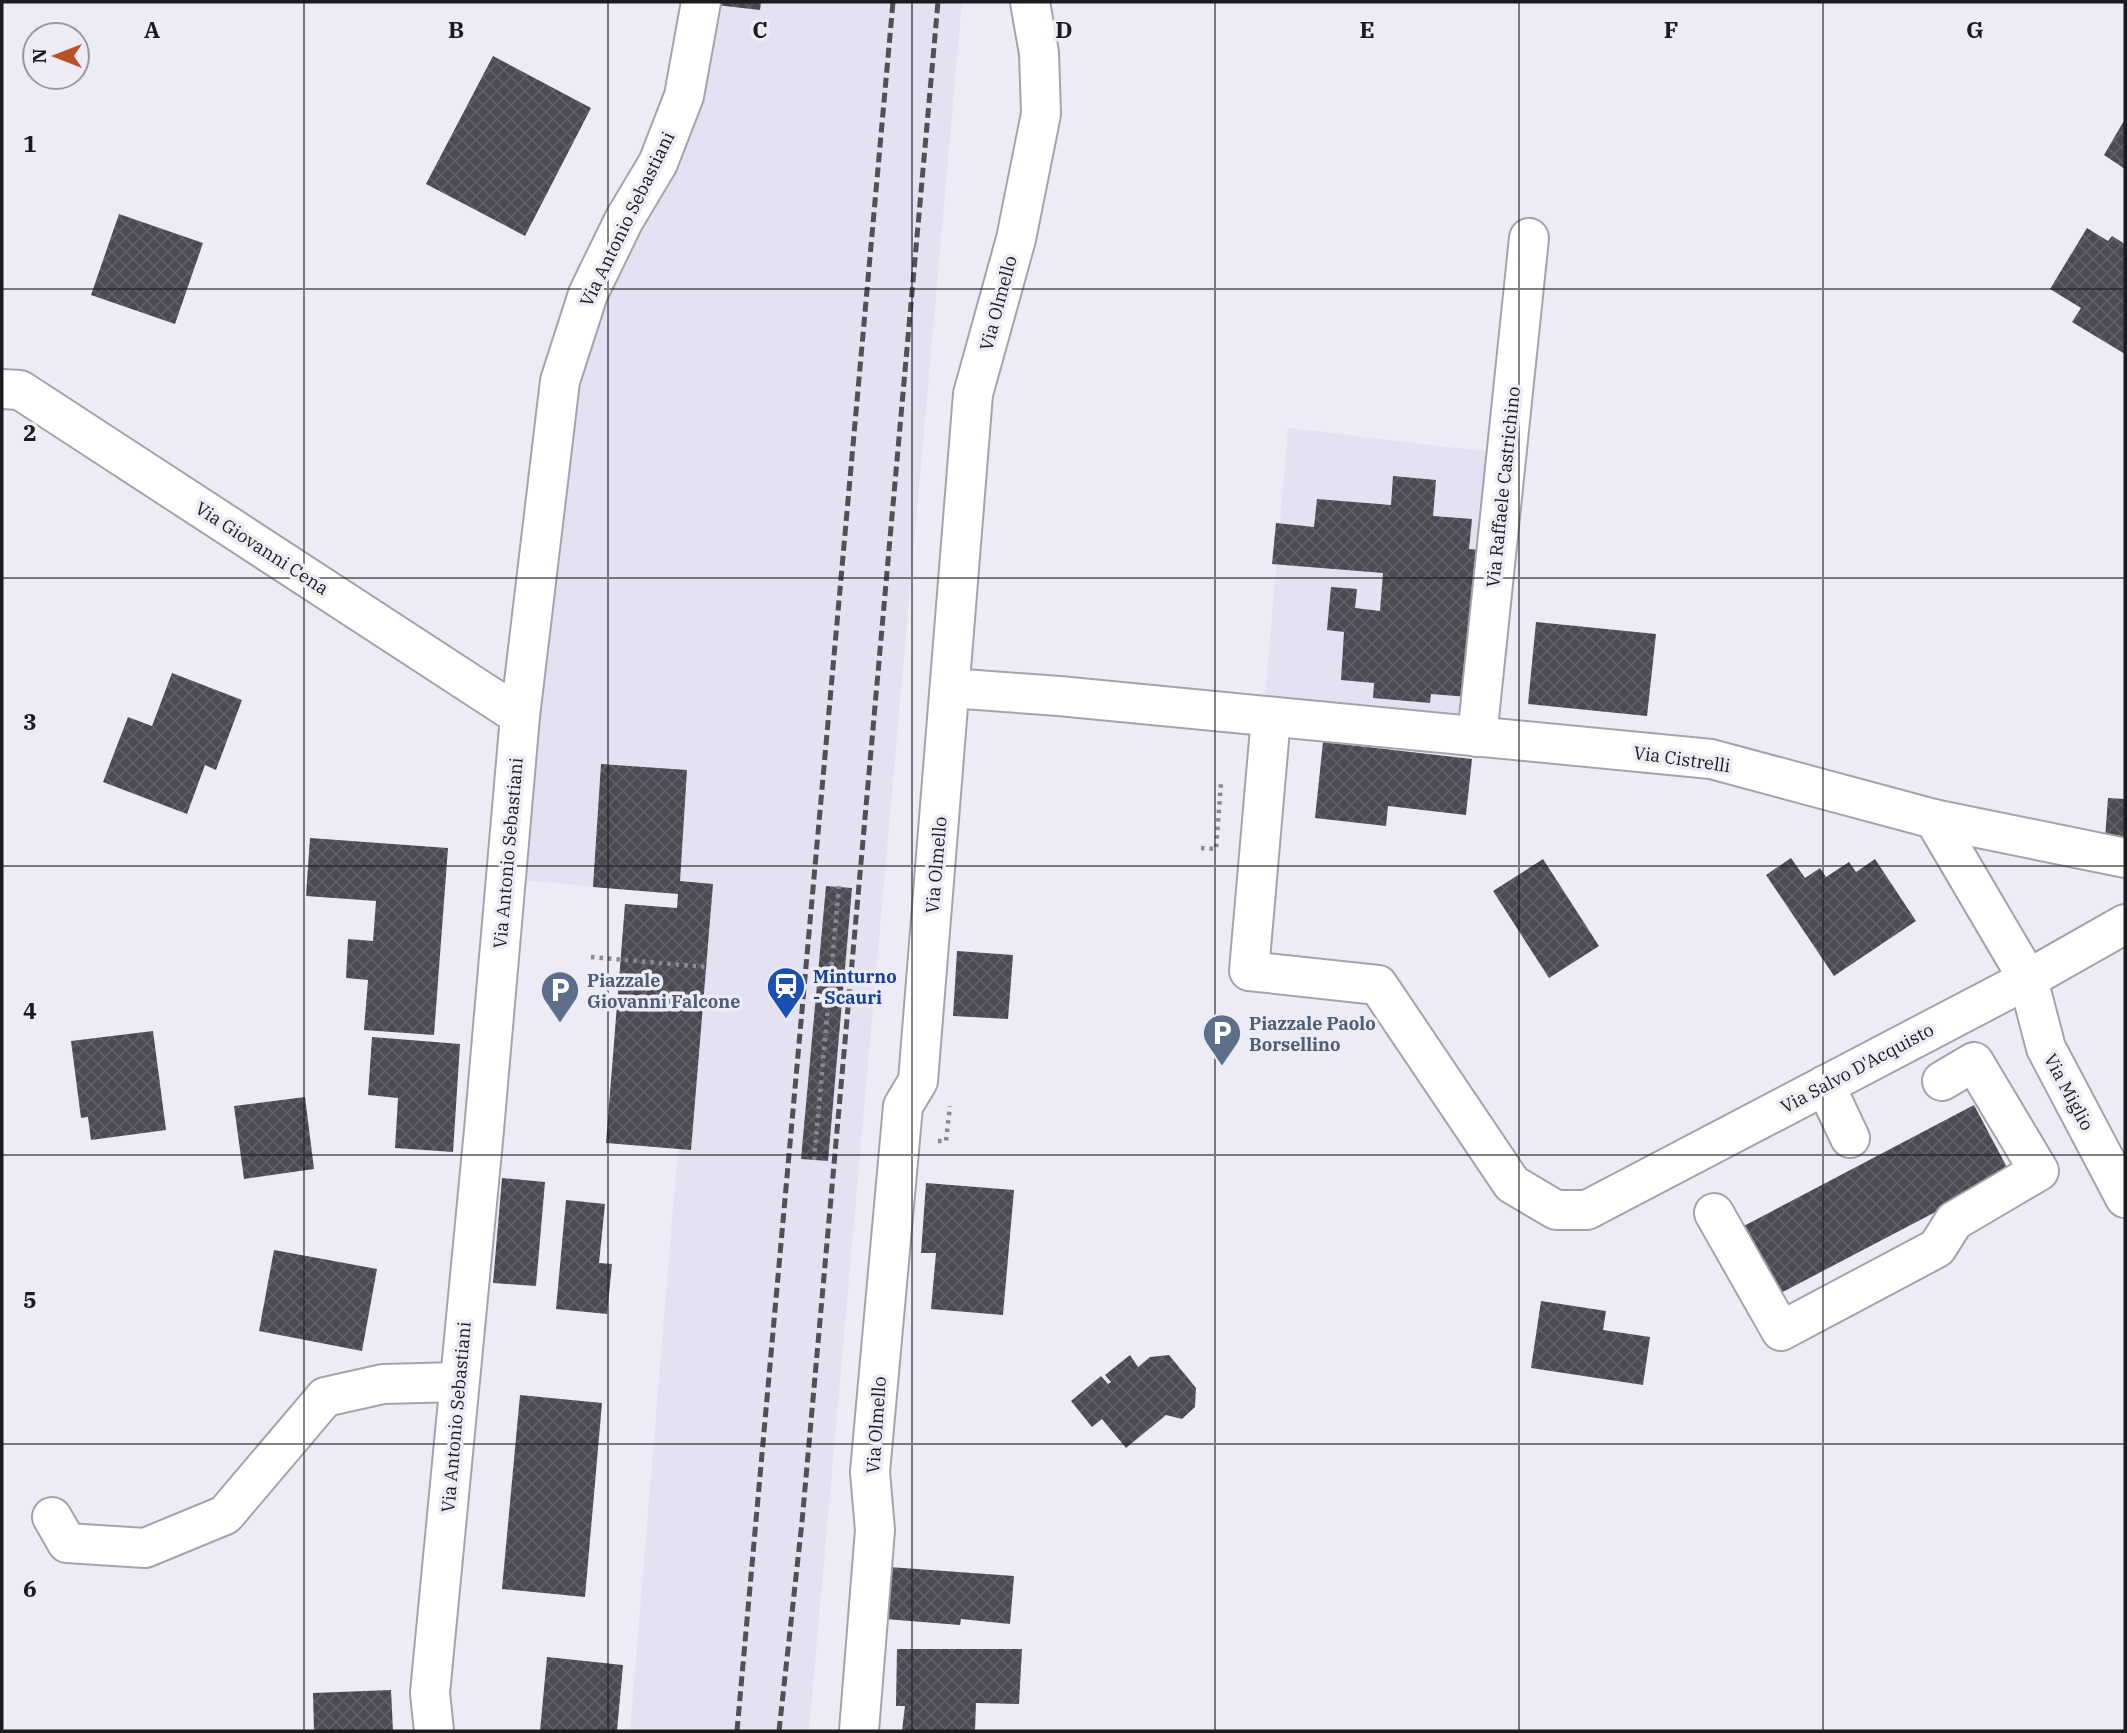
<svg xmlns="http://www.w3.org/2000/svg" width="2127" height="1733" viewBox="0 0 2127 1733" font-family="'IBM Plex Serif',serif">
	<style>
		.built { fill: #e3e1f2 }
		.building { fill: url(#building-cross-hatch) }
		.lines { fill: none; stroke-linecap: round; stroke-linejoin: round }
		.minor-casing { stroke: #a4a3ac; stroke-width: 42 }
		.path { stroke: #8b8a92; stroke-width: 4.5; stroke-dasharray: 3.5 5; stroke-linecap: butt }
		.minor { stroke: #fff; stroke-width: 38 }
		.rail { stroke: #515055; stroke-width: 5; stroke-dasharray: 10 5; stroke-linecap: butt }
		.grid { fill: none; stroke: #1b1a1e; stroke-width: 2; stroke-opacity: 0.55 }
		.labels { text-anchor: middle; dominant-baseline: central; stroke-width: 7; stroke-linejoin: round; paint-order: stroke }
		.street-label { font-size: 18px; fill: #1b1a1e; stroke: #edecf6 }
		.transit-label { font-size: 18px; font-weight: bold; fill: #164399; stroke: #edecf6; text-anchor: start }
		.service-label { font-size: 18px; font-weight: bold; fill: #4e5e75; stroke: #edecf6; text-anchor: start }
		.grid-label { font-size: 23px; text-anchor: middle; font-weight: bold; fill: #1b1a1e; stroke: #edecf6; stroke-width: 7; stroke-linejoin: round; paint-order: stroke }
	</style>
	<defs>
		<pattern id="building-cross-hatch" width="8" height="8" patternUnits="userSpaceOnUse" patternTransform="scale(1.75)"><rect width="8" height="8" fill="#4b4a52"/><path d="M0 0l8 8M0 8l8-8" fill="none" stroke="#616067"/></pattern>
	</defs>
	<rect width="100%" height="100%" fill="#edecf6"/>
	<g class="built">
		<path d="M717,2H962L809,1731H630L678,1148L706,967L713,884L680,881L678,894L520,880L574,385L602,314L632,247L688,136L708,76Z"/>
		<path d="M1288,428L1490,452L1464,717L1265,697Z"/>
	</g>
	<g class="building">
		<path d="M717,2H761L760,10L716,5Z"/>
		<path d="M493,56L591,108L525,236L426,184Z"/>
		<path d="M2125,119V169L2104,155Z"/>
		<path d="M119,214L203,243L175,324L91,295Z"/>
		<path d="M2087,228L2108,241L2112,236L2125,244V354L2072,322L2081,308L2050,289Z"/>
		<path d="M1393,476L1436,480L1433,516L1472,519L1469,549L1482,550L1469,697L1431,694L1430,703L1373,698L1374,683L1341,680L1344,632L1327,630L1331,587L1357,589L1355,608L1380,611L1383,573L1272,564L1276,523L1314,527L1317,499L1391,505Z"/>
		<path d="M1536,622L1656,634L1647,716L1528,704Z"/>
		<path d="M172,673L242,700L216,770L205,765L187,814L103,782L128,717L152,726Z"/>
		<path d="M1323,742L1472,759L1466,815L1388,806L1386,826L1315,818Z"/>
		<path d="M601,764L687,770L680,881L713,884L691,1150L606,1143L625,904L677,908L678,894L593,887Z"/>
		<path d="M2108,798L2125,799V840L2105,839Z"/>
		<path d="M310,838L448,848L434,1035L364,1030L368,980L346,978L348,939L373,941L376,901L306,896Z"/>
		<path d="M1791,858L1805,878L1820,868L1826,877L1849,862L1856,872L1875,859L1916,921L1834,976L1766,875Z"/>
		<path d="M1543,859L1599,946L1549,978L1493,891Z"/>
		<path d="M826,886L852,888L828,1161L801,1159Z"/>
		<path d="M957,951L1013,955L1008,1019L953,1016Z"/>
		<path d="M153,1031L166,1130L91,1140L88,1117L81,1118L71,1041Z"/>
		<path d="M372,1037L460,1044L453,1152L395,1148L398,1098L368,1095Z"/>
		<path d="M305,1097L314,1169L244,1179L234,1106Z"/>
		<path d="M1974,1105L2010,1173L1775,1296L1740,1228Z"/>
		<path d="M502,1178L545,1182L536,1286L493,1283Z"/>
		<path d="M926,1183L1014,1190L1003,1315L931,1309L936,1253H921Z"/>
		<path d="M566,1200L605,1204L599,1263L612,1264L607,1314L556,1309Z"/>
		<path d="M274,1250L377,1269L362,1351L259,1331Z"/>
		<path d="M1541,1301L1606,1311L1603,1330L1650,1337L1643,1385L1531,1368Z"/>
		<path d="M1130,1355L1138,1367L1150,1357L1169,1355L1196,1388L1195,1407L1182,1419L1166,1415L1126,1448L1102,1419L1092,1427L1071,1401L1101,1376L1108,1384L1111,1382L1105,1375Z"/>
		<path d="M520,1395L602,1403L585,1597L502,1589Z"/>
		<path d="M889,1567L1014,1576L1010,1624L961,1619L960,1625L885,1619Z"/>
		<path d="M897,1649H1022L1019,1704L976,1703L975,1731H902L905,1706H896Z"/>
		<path d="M547,1657L623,1665L617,1731H540Z"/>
		<path d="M391,1690L393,1731H314L313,1693Z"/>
	</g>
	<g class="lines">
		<g class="minor-casing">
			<g id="minor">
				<path d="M2,389L20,390L520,716"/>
				<path d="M950,688L1059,696L1711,759L1934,819L2125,858"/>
				<path d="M1271,717L1249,971L1378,985L1512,1184L1556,1210H1587L2028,979L2125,924"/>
				<path d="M1477,737L1529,238"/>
				<path d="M1934,819L2028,979L2046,1048L2125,1198"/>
				<path d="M1825,1085L1850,1138"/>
				<path d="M1714,1213L1781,1331L1937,1248L1954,1221L2039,1171L1974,1062L1942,1081"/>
				<path d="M52,1517L67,1543L145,1548L225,1515L325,1397L383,1384L459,1382"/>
				<path d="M434,1731L430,1693L484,1130L520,716L560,381L588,294L624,220L658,163L684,96L701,2"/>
				<path d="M859,1731L875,1530L870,1472L903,1106L918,1081L973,394L1016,239L1041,114L1039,53L1030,2"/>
			</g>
		</g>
		<g class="path">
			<path d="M1201,848L1216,849L1221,783"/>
			<path d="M591,957L706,967"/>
			<path d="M938,1141H946L950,1106"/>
			<path d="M814,1160L839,886"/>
		</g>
		<use href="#minor" class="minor"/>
		<g class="rail">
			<path d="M737,1731L893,2"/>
			<path d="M779,1731L802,1522L938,2"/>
		</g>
	</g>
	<path class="grid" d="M304,2V1731M608,2V1731M912,2V1731M1215,2V1731M1519,2V1731M1823,2V1731M2,289H2125M2,578H2125M2,866H2125M2,1155H2125M2,1444H2125"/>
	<defs>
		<g id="station-pin" transform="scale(2.0125)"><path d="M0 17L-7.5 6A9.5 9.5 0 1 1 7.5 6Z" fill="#1a4fb4" stroke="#edecf6"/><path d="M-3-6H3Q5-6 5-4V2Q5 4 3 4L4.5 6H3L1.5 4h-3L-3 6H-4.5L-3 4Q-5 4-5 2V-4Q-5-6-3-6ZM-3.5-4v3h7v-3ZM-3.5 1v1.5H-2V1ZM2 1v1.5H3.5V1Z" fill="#fff"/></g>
		<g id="parking-pin" transform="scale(2.0125)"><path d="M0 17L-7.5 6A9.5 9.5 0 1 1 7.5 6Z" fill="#5c6f8a" stroke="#edecf6"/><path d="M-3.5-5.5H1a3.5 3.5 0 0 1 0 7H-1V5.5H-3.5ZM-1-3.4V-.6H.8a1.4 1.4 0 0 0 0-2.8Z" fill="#fff"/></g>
	</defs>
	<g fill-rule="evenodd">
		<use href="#station-pin" x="786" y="986"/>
		<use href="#parking-pin" x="560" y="990"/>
		<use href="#parking-pin" x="1222" y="1033"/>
	</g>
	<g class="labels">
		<g class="street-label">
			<text transform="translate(627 219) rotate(-64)">Via Antonio Sebastiani</text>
			<text transform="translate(998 303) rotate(-75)">Via Olmello</text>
			<text transform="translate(1503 487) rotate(-84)">Via Raffaele Castrichino</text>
			<text transform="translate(262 548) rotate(33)">Via Giovanni Cena</text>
			<text transform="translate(1682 759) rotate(8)">Via Cistrelli</text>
			<text transform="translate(508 853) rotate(-85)">Via Antonio Sebastiani</text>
			<text transform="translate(936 865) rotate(-85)">Via Olmello</text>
			<text transform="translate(1857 1068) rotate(-28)">Via Salvo D'Acquisto</text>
			<text transform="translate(2069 1092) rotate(62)">Via Miglio</text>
			<text transform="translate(456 1417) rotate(-85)">Via Antonio Sebastiani</text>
			<text transform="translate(876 1425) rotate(-86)">Via Olmello</text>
		</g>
		<g class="transit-label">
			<text x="813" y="976">Minturno<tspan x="813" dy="21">- Scauri</tspan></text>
		</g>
		<g class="service-label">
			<text x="587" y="980">Piazzale<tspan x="587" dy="21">Giovanni Falcone</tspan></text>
			<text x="1249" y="1023">Piazzale Paolo<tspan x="1249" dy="21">Borsellino</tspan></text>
		</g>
	</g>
	<g class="grid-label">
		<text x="152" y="38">A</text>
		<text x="456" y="38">B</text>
		<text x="760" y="38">C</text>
		<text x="1064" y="38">D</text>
		<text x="1367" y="38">E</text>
		<text x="1671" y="38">F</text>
		<text x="1975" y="38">G</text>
		<text x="30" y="152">1</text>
		<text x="30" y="441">2</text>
		<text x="30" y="730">3</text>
		<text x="30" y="1019">4</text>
		<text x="30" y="1308">5</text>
		<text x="30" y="1597">6</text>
	</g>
	<rect width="2127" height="1733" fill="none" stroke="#1b1a1e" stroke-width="7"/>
	<g transform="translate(56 56) rotate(270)"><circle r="33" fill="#edecf6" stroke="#9998a0" stroke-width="2"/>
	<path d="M0-5L12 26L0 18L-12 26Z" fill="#b8502a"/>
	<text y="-10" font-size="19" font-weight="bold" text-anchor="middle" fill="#1b1a1e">N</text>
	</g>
</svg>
